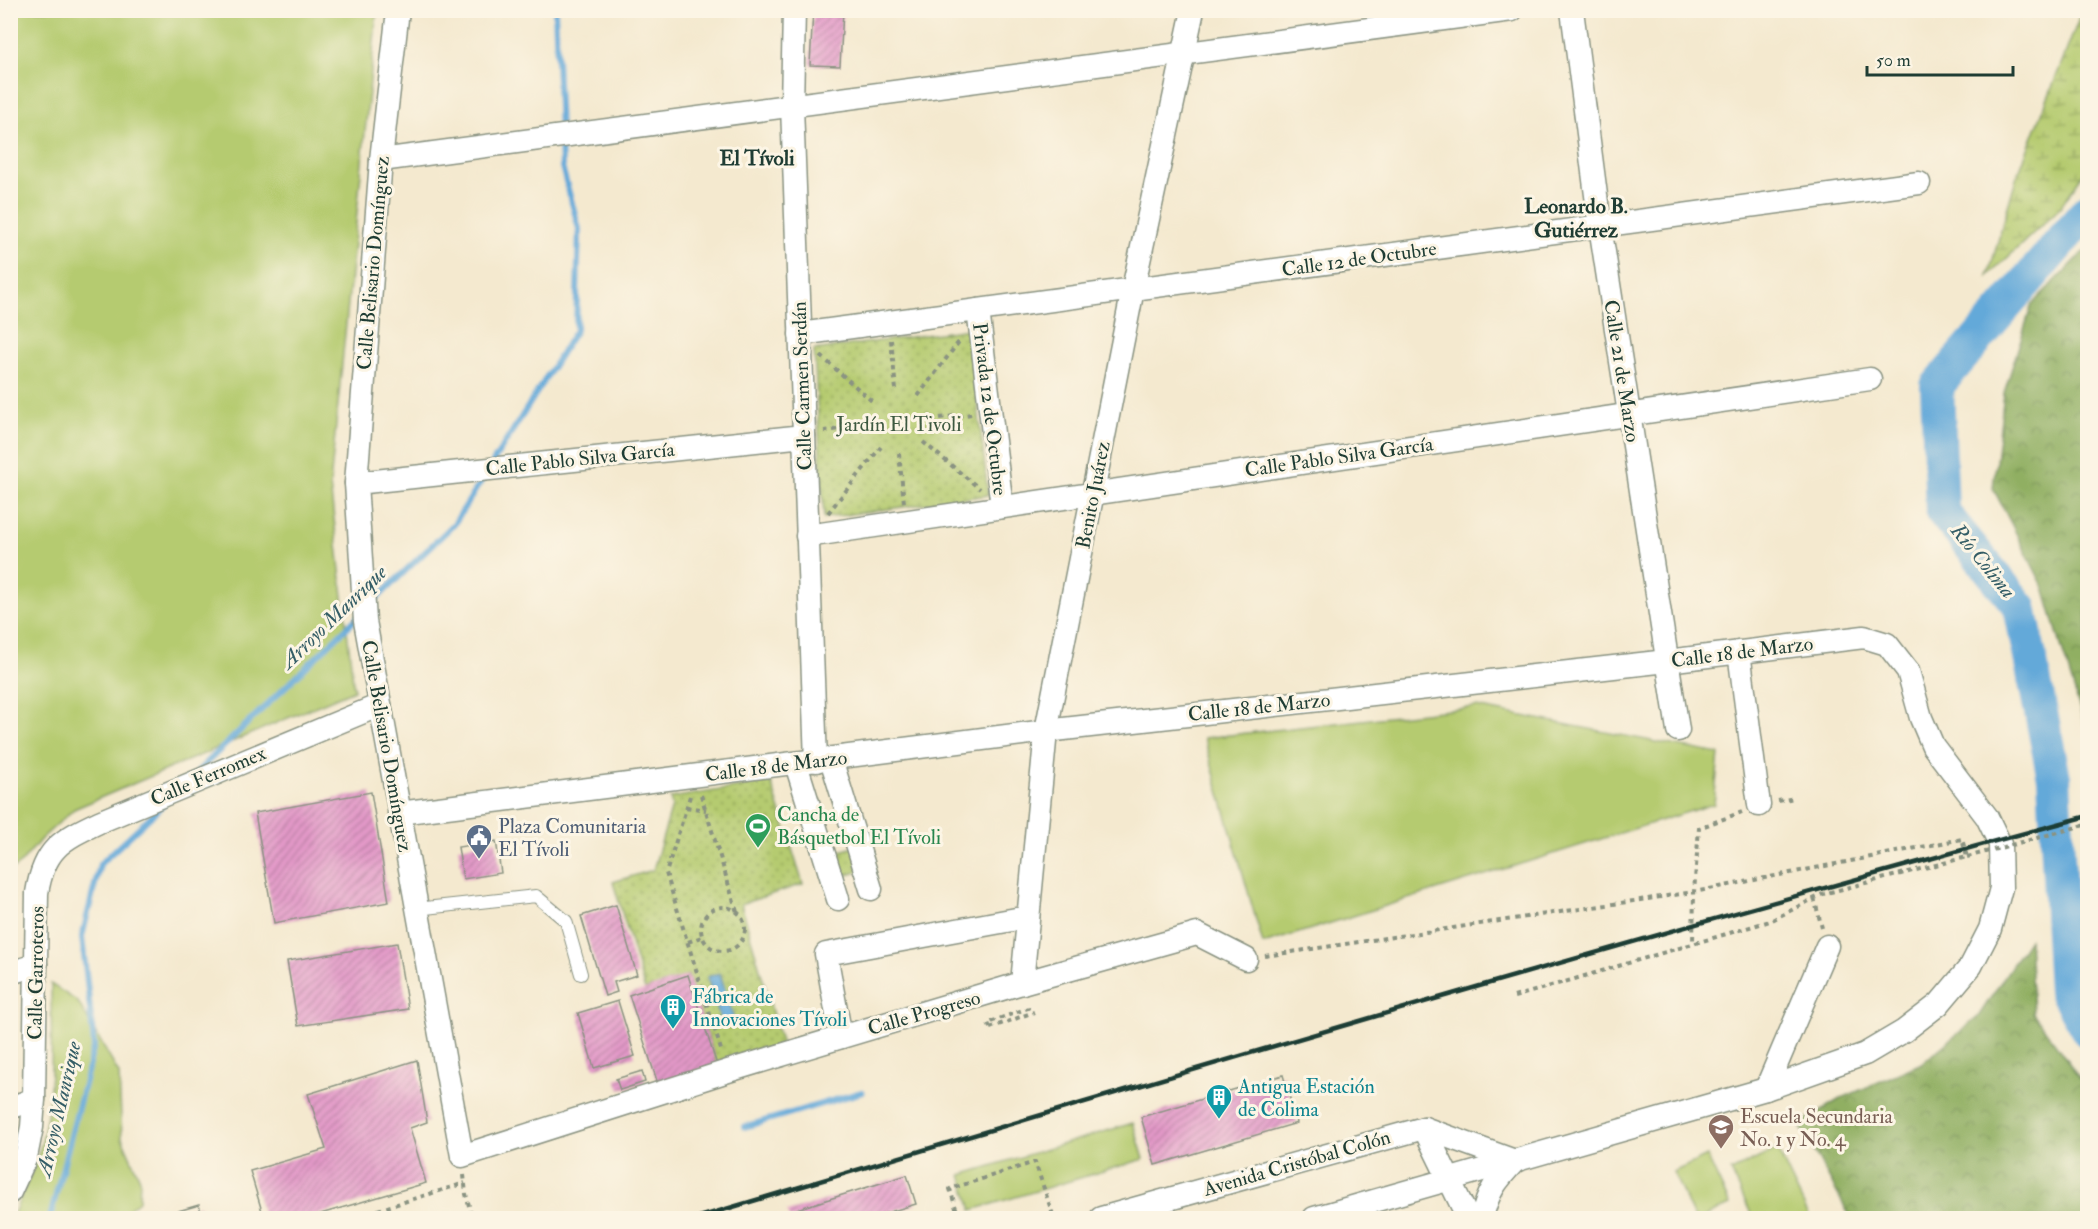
<svg xmlns="http://www.w3.org/2000/svg" width="2098" height="1229" viewBox="0 0 2098 1229" font-family="'IM FELL Double Pica',serif">
	<style>
		.green { fill: #b5cb6f; stroke: #6a8452; stroke-width: 1.5 }
		.forest { fill: url(#forest-crowns); stroke: #58764b; stroke-width: 1.5 }
		.wetland { fill: url(#wetland-marsh); stroke: #6a8452; stroke-width: 1.5 }
		.park { fill: url(#park-dots); stroke: #6a8452; stroke-width: 1.5 }
		.water { fill: url(#water-ripples); stroke: #427386; stroke-width: 1.5 }
		.lines { fill: none; stroke-linecap: round; stroke-linejoin: round }
		.stream { stroke: #64a9d9; stroke-width: 6 }
		.river { stroke: #64a9d9; stroke-width: 34 }
		.building { fill: url(#building-hatch) }
		.lane-casing { stroke: #8a9382; stroke-width: 14 }
		.street-casing { stroke: #8a9382; stroke-width: 25 }
		.path { stroke: #8a9382; stroke-width: 4; stroke-dasharray: 4.5 4.5; stroke-linecap: butt }
		.lane { stroke: #fff; stroke-width: 12 }
		.street { stroke: #fff; stroke-width: 22 }
		.rail { stroke: #1f3d34; stroke-width: 4.5 }
		.path-bridge { stroke: #8a9382; stroke-width: 4; stroke-dasharray: 4.5 4.5; stroke-linecap: butt }
		.labels { text-anchor: middle; dominant-baseline: central; stroke-width: 6; stroke-linejoin: round; paint-order: stroke }
		.street-label { font-size: 20px; fill: #1f3d34; stroke: #fcf5e5 }
		.park-label { font-size: 20px; fill: #3d5940; stroke: #fcf5e5 }
		.leisure-label { font-size: 20px; fill: #27864d; stroke: #fcf5e5; text-anchor: start }
		.service-label { font-size: 20px; fill: #4e5e75; stroke: #fcf5e5; text-anchor: start }
		.culture-label { font-size: 20px; fill: #0d838f; stroke: #fcf5e5; text-anchor: start }
		.education-label { font-size: 20px; fill: #785e54; stroke: #fcf5e5; text-anchor: start }
		.neighbourhood-label { font-size: 21px; font-weight: bold; fill: #1f3d34; stroke: #fcf5e5 }
		.water-label { font-size: 21px; font-style: italic; fill: #345d66; stroke: #fcf5e5 }
	</style>
	<defs>
		<pattern id="forest-crowns" width="20" height="18" patternUnits="userSpaceOnUse" patternTransform="scale(1.5)"><rect width="20" height="18" fill="#90af62"/><path d="M2 6a3 3 0 1 1 6 0M12 15a3 3 0 1 1 6 0" fill="none" stroke="#759052"/></pattern>
		<pattern id="wetland-marsh" width="20" height="14" patternUnits="userSpaceOnUse" patternTransform="scale(1.5)"><rect width="20" height="14" fill="#b5cb6f"/><path d="M1 5h8M5 5V1M11 12h8M15 12V8" fill="none" stroke="#93a65c"/></pattern>
		<pattern id="park-dots" width="8" height="8" patternUnits="userSpaceOnUse" patternTransform="scale(1.5)"><rect width="8" height="8" fill="#b5cb6f"/><path d="M2 2h.1M6 6h.1" fill="none" stroke="#93a65c" stroke-width="1.8" stroke-linecap="round"/></pattern>
		<pattern id="water-ripples" width="26" height="14" patternUnits="userSpaceOnUse" patternTransform="scale(1.5)"><rect width="26" height="14" fill="#64a9d9"/><path d="M2 4q2-2 4 0t4 0M15 11q2-2 4 0t4 0" fill="none" stroke="#528bb1"/></pattern>
		<pattern id="building-hatch" width="6" height="6" patternUnits="userSpaceOnUse" patternTransform="scale(1.5)"><rect width="6" height="6" fill="#e399c8"/><path d="M-1 1l2-2M0 6l6-6M5 7l2-2" fill="none" stroke="#b77ea3"/></pattern>
	</defs>
	<rect width="100%" height="100%" fill="#fcf5e5"/>
	<filter id="ink" filterUnits="userSpaceOnUse"><feTurbulence type="fractalNoise" baseFrequency=".0167" numOctaves="2"/><feDisplacementMap in="SourceGraphic" scale="12" xChannelSelector="R" yChannelSelector="G"/><feConvolveMatrix kernelMatrix="1 2 1 2 8 2 1 2 1" color-interpolation-filters="sRGB"/></filter>
	<filter id="wash" filterUnits="userSpaceOnUse"><feTurbulence type="fractalNoise" baseFrequency=".008" numOctaves="4" result="noise"/><feDisplacementMap in="SourceGraphic" scale="24" xChannelSelector="R" yChannelSelector="G"/><feGaussianBlur stdDeviation="1.35" result="paint"/><feColorMatrix in="noise" values="0 0 0 0 0 0 0 0 0 0 0 0 0 0 0 0 0 1.4 0 .05"/><feComposite in="paint" operator="in"/></filter>
	<g filter="url(#wash)">
		<rect width="100%" height="100%" fill="#f4e9cf"/>
		<g class="green">
			<path d="M11,10L377,11L330,485L354,690L74,809L41,839L21,863L11,870Z"/>
			<path d="M1476,707L1719,754L1714,804L1263,944L1204,738Z"/>
			<path d="M51,984L78,1002L119,1074L122,1138L140,1179L139,1201L118,1218H12C24,1189 40,1158 45,1127C54,1080 51,1031 51,984Z"/>
			<path d="M1133,1123L1144,1159L972,1210L961,1175Z"/>
			<path d="M1777,1149L1810,1218H1753L1731,1171Z"/>
			<path d="M1707,1156L1730,1205L1702,1218H1694L1673,1172Z"/>
		</g>
		<g class="forest">
			<path d="M2087,249V733L2044,588L1993,488L2004,393L2032,304Z"/>
			<path d="M2029,939L2033,1013L2087,1088V1218H1851L1799,1124L1840,1099L1922,1063L1978,1017Z"/>
		</g>
		<path class="wetland" d="M2082,11H2088L2087,168L2060,208L1988,276L2015,182Z"/>
		<g class="park">
			<path d="M969,329L988,495L824,518L814,350Z"/>
			<path d="M771,782L803,884L741,904L782,1045L717,1065L688,976L645,990L613,882L653,870L672,806L670,798Z"/>
			<path d="M854,847L861,871L837,878L830,854Z"/>
		</g>
		<path class="water" d="M720,973L735,1023L723,1027L707,977Z"/>
		<g class="lines">
			<g class="stream">
				<path d="M555,10L560,131"/>
				<path d="M493,462L576,330L579,229L562,167L561,141"/>
				<path d="M369,606L454,524L485,475"/>
				<path d="M198,771L360,615"/>
				<path d="M744,1127L862,1092"/>
				<path d="M50,1218L94,1045L82,937L100,864L163,805"/>
			</g>
			<path class="river" d="M2088,210L1937,386L1942,511L2020,607L2054,778L2065,991L2088,1031"/>
		</g>
		<g id="blocks">
			<g class="building">
				<path d="M813,10H843L840,66L810,65Z"/>
				<path d="M371,792L389,902L274,923L255,813Z"/>
				<path d="M496,841L501,873L463,879L458,847Z"/>
				<path d="M616,905L637,975L614,982L617,992L605,996L581,916Z"/>
				<path d="M397,943L408,1009L298,1026L287,961Z"/>
				<path d="M688,975L717,1065L658,1084L629,995Z"/>
				<path d="M618,1001L635,1056L594,1068L578,1013Z"/>
				<path d="M417,1060L427,1122L410,1128L426,1183L307,1218H264L250,1171L326,1149L308,1094Z"/>
				<path d="M642,1071L645,1082L620,1090L616,1079Z"/>
				<path d="M1283,1075L1297,1123L1155,1165L1141,1117Z"/>
				<path d="M907,1175L916,1204L870,1218H789L787,1212Z"/>
				<path d="M199,1205L203,1218H154Z"/>
			</g>
		</g>
	</g>
	<g filter="url(#ink)">
		<use href="#blocks" fill-opacity="0" stroke="#8a9382" stroke-width="1.5"/>
		<g class="lines">
			<g class="lane-casing">
				<path id="lane" d="M416,909L536,896L566,921L581,974"/>
			</g>
			<g class="street-casing">
				<g id="street">
					<path d="M398,10L381,160L356,483L365,621L462,1156L728,1071L1022,983L1197,934L1246,959"/>
					<path d="M794,10L792,106L816,761"/>
					<path d="M1572,10L1600,226L1678,730"/>
					<path d="M381,160L1512,10"/>
					<path d="M978,310L1002,507"/>
					<path d="M800,334L1919,183"/>
					<path d="M356,483L804,436"/>
					<path d="M807,536L1870,379"/>
					<path d="M1739,652L1759,805"/>
					<path d="M831,759L871,889"/>
					<path d="M796,764L838,899"/>
					<path d="M399,813L1046,731L1667,661L1864,637L1887,644L1908,671L1921,718L1933,746L1987,817L2000,844L2001,888L1990,929L1971,966L1939,1004L1904,1031L1865,1054L1766,1089L1314,1218"/>
					<path d="M10,973L36,965"/>
					<path d="M1022,983L1046,731L1133,289L1193,10"/>
					<path d="M841,1037L826,954L1028,917"/>
					<path d="M1766,1089L1827,946"/>
					<path d="M10,1108L34,1099"/>
					<path d="M1424,1128L1468,1218"/>
					<path d="M10,1192L26,1157L32,1127L34,1099L37,893C44,849 61,840 99,822L380,705"/>
					<path d="M1101,1218L1424,1128L1515,1161"/>
					<path d="M1482,1218C1488,1191 1496,1181 1515,1161"/>
				</g>
			</g>
			<g class="path">
				<path d="M891,340L896,390"/>
				<path d="M821,356L874,403"/>
				<path d="M918,396L961,339"/>
				<path d="M931,419L972,414"/>
				<path d="M824,431L868,426"/>
				<path d="M923,442L980,489"/>
				<path d="M899,453L904,503"/>
				<path d="M828,513L881,447"/>
				<path d="M701,795L737,912"/>
				<path d="M690,796L666,873L722,1053"/>
				<path d="M1778,801L1795,798"/>
				<path d="M686,807L706,810"/>
				<path d="M1814,898L1822,928"/>
				<circle cx="723" cy="929" r="22"/>
				<path d="M688,942L702,937"/>
				<path d="M1265,956L1694,892L1699,828L1742,812"/>
				<path d="M1514,997L1770,921L1823,894L1967,857L1962,839L1694,892L1693,943"/>
				<path d="M990,1028L988,1023L1028,1008L1026,1003"/>
				<path d="M990,1028L1034,1012"/>
				<path d="M464,1175L466,1194L472,1218"/>
				<path d="M352,1218L465,1183"/>
				<path d="M959,1218L950,1189L1035,1162L1054,1218"/>
			</g>
			<use href="#lane" class="lane"/>
			<use href="#street" class="street"/>
			<path class="rail" d="M696,1218C1158,1080 1621,941 2088,816"/>
			<path class="path-bridge" d="M1967,857L2088,824"/>
		</g>
	</g>
	<defs>
		<g id="stadium-pin" transform="scale(1.35)"><path d="M0 17L-7.5 6A9.5 9.5 0 1 1 7.5 6Z" fill="#2e9e5b" stroke="#fcf5e5"/><path d="M0-5a6.5 5 0 1 0 0 10a6.5 5 0 1 0 0-10ZM-3.5-1.8h7v3.6h-7Z" fill="#fff"/></g>
		<g id="civic-pin" transform="scale(1.35)"><path d="M0 17L-7.5 6A9.5 9.5 0 1 1 7.5 6Z" fill="#5c6f8a" stroke="#fcf5e5"/><path d="M-.6-6.5H3V-4.5H.6V-3L4-1V1h2V6H-6V1h2V-1L-.6-3ZM-1.2 2.5V6h2.4V2.5Z" fill="#fff"/></g>
		<g id="building-pin" transform="scale(1.35)"><path d="M0 17L-7.5 6A9.5 9.5 0 1 1 7.5 6Z" fill="#0f9aa8" stroke="#fcf5e5"/><path d="M-4-6H4V6H1V3H-1V6H-4ZM-2.5-4.3h1.7v1.8h-1.7ZM.8-4.3h1.7v1.8H.8ZM-2.5-1h1.7V.8h-1.7ZM.8-1h1.7V.8H.8Z" fill="#fff"/></g>
		<g id="school-pin" transform="scale(1.35)"><path d="M0 17L-7.5 6A9.5 9.5 0 1 1 7.5 6Z" fill="#8d6e63" stroke="#fcf5e5"/><path d="M0-5L7-2L0 1L-7-2ZM-4 1L0 2.5L4 1V4Q0 6-4 4Z" fill="#fff"/></g>
	</defs>
	<g fill-rule="evenodd">
		<use href="#stadium-pin" x="758" y="826"/>
		<use href="#civic-pin" x="479" y="837"/>
		<use href="#building-pin" x="673" y="1007"/>
		<use href="#building-pin" x="1219" y="1097"/>
		<use href="#school-pin" x="1721" y="1127"/>
	</g>
	<g class="labels">
		<g class="street-label">
			<text transform="translate(1359 259) rotate(-8)">Calle 12 de Octubre</text>
			<text transform="translate(373 263) rotate(-85)">Calle Belisario Domínguez</text>
			<text transform="translate(1622 371) rotate(81)">Calle 21 de Marzo</text>
			<text transform="translate(802 386) rotate(-92)">Calle Carmen Serdán</text>
			<text transform="translate(990 409) rotate(83)">Privada 12 de Octubre</text>
			<text transform="translate(1339 457) rotate(-8)">Calle Pablo Silva García</text>
			<text transform="translate(580 459) rotate(-6)">Calle Pablo Silva García</text>
			<text transform="translate(1093 495) rotate(-79)">Benito Juárez</text>
			<text transform="translate(1742 652) rotate(-7)">Calle 18 de Marzo</text>
			<text transform="translate(1259 707) rotate(-6)">Calle 18 de Marzo</text>
			<text transform="translate(387 746) rotate(80)">Calle Belisario Domínguez</text>
			<text transform="translate(776 766) rotate(-7)">Calle 18 de Marzo</text>
			<text transform="translate(208 776) rotate(-23)">Calle Ferromex</text>
			<text transform="translate(36 973) rotate(-89)">Calle Garroteros</text>
			<text transform="translate(924 1013) rotate(-16)">Calle Progreso</text>
			<text transform="translate(1297 1163) rotate(-16)">Avenida Cristóbal Colón</text>
		</g>
		<g class="park-label">
			<text x="899" y="424">Jardín El Tivoli</text>
		</g>
		<g class="leisure-label">
			<text x="777" y="814">Cancha de<tspan x="777" dy="23">Básquetbol El Tívoli</tspan></text>
		</g>
		<g class="service-label">
			<text x="498" y="826">Plaza Comunitaria<tspan x="498" dy="23">El Tívoli</tspan></text>
		</g>
		<g class="culture-label">
			<text x="692" y="996">Fábrica de<tspan x="692" dy="23">Innovaciones Tívoli</tspan></text>
			<text x="1238" y="1086">Antigua Estación<tspan x="1238" dy="23">de Colima</tspan></text>
		</g>
		<g class="education-label">
			<text x="1740" y="1116">Escuela Secundaria<tspan x="1740" dy="23">No. 1 y No. 4</tspan></text>
		</g>
		<g class="neighbourhood-label">
			<text x="757" y="158">El Tívoli</text>
			<text x="1576" y="206">Leonardo B.<tspan x="1576" dy="24">Gutiérrez</tspan></text>
		</g>
		<g class="water-label">
			<text transform="translate(1983 561) rotate(51)">Río Colima</text>
			<text transform="translate(334 617) rotate(-44)">Arroyo Manrique</text>
			<text transform="translate(59 1109) rotate(-77)">Arroyo Manrique</text>
		</g>
	</g>
	<rect width="2098" height="1229" fill="none" stroke="#fcf5e5" stroke-width="36"/>
	<path d="M1867 66v9h146v-9" fill="none" stroke="#1f3d34" stroke-width="3"/>
	<text x="1876" y="66" font-size="18" fill="#1f3d34" stroke="#fcf5e5" stroke-width="4.5" paint-order="stroke">50 m</text>
</svg>
